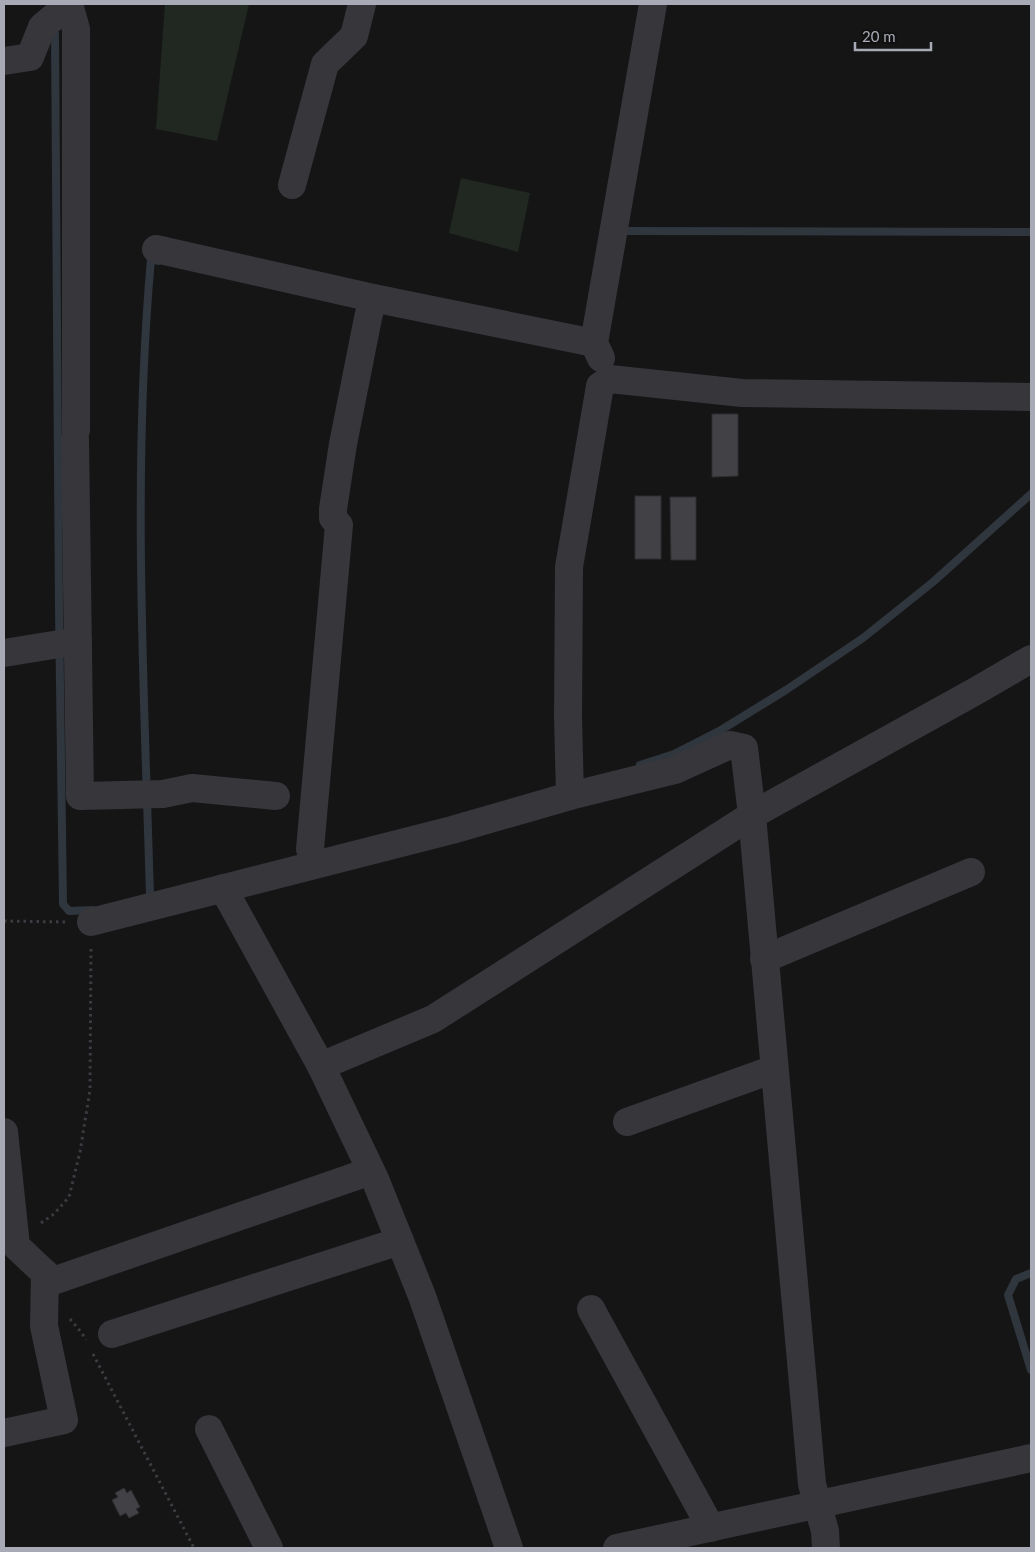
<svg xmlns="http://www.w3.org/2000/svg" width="1035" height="1552" viewBox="0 0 1035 1552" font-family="Lato,sans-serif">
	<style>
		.grass { fill: #212822 }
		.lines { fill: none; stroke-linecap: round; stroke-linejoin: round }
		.stream { stroke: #2f363e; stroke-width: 8 }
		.building { fill: #424246; stroke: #2f2f32 }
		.path { stroke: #3c3d42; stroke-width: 3; stroke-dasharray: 2.5 4; stroke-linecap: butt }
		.minor { stroke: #36363b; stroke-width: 28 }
	</style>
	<rect width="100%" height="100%" fill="#151516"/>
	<g class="grass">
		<path d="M165,4H249L217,141L156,129Z"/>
		<path d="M461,178L530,193L518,252L449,233Z"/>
	</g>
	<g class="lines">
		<g class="stream">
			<path d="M55,34L59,610L63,904L69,911L93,910"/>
			<path d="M622,231L1031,232"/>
			<path d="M640,765L674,754L721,730L786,690L863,638L933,582L1031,494"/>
			<path d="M150,896C144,684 132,471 151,259L158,261"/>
			<path d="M1031,1273L1016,1279L1008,1295L1031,1370"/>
		</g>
	</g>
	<g class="building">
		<path d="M712,414H738V476L712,477Z"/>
		<rect x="635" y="496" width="26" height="63"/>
		<path d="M670,497H696V560H671Z"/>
		<path d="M124,1488L127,1493L131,1490L140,1507L136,1509L139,1513L129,1518L126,1513L120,1516L112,1500L118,1497L115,1493Z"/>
	</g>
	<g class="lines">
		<g class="path">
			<path d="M4,921L66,922"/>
			<path d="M41,1223L54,1214L69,1197L80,1152L90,1090L91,949"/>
			<path d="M70,1319L81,1332L86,1340"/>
			<path d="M93,1354L194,1548"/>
		</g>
		<g class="minor">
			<path d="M69,4L76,29V430"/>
			<path d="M4,61L30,57L42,27L62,10L65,4"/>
			<path d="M292,185L325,64L354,36L362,4"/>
			<path d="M156,249L373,298L594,343"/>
			<path d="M601,358L594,343L653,4"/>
			<path d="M75,439L80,796L163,794L192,788L276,796"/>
			<path d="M4,653L78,641"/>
			<path d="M315,864L310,849L339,525L333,518V509L343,444L368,318L373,298"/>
			<path d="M223,888L321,1066"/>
			<path d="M91,922L452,830L570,796"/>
			<path d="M764,959L971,872"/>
			<path d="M627,1122L774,1069"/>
			<path d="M4,1132L16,1246L53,1281L371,1171"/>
			<path d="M591,1309L711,1528"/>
			<path d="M112,1334L400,1241"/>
			<path d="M209,1429L269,1548"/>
			<path d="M4,1433L64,1420L44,1326L45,1273"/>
			<path d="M509,1548L422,1296L375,1179L321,1066L433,1019L752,815L976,691L1031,659"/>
			<path d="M617,1548L1031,1458"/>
			<path d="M826,1548L825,1531L812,1484L752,815L744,748L730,745L675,770L570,796L568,717L569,567L600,386L610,379L742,393L1031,397"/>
		</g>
	</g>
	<rect width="1035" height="1552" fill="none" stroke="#a8abb5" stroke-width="10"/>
	<path d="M855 42v8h76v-8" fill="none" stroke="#a8abb5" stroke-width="2.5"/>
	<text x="862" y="42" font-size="15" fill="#a8abb5" stroke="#101011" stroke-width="4" paint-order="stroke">20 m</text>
</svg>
